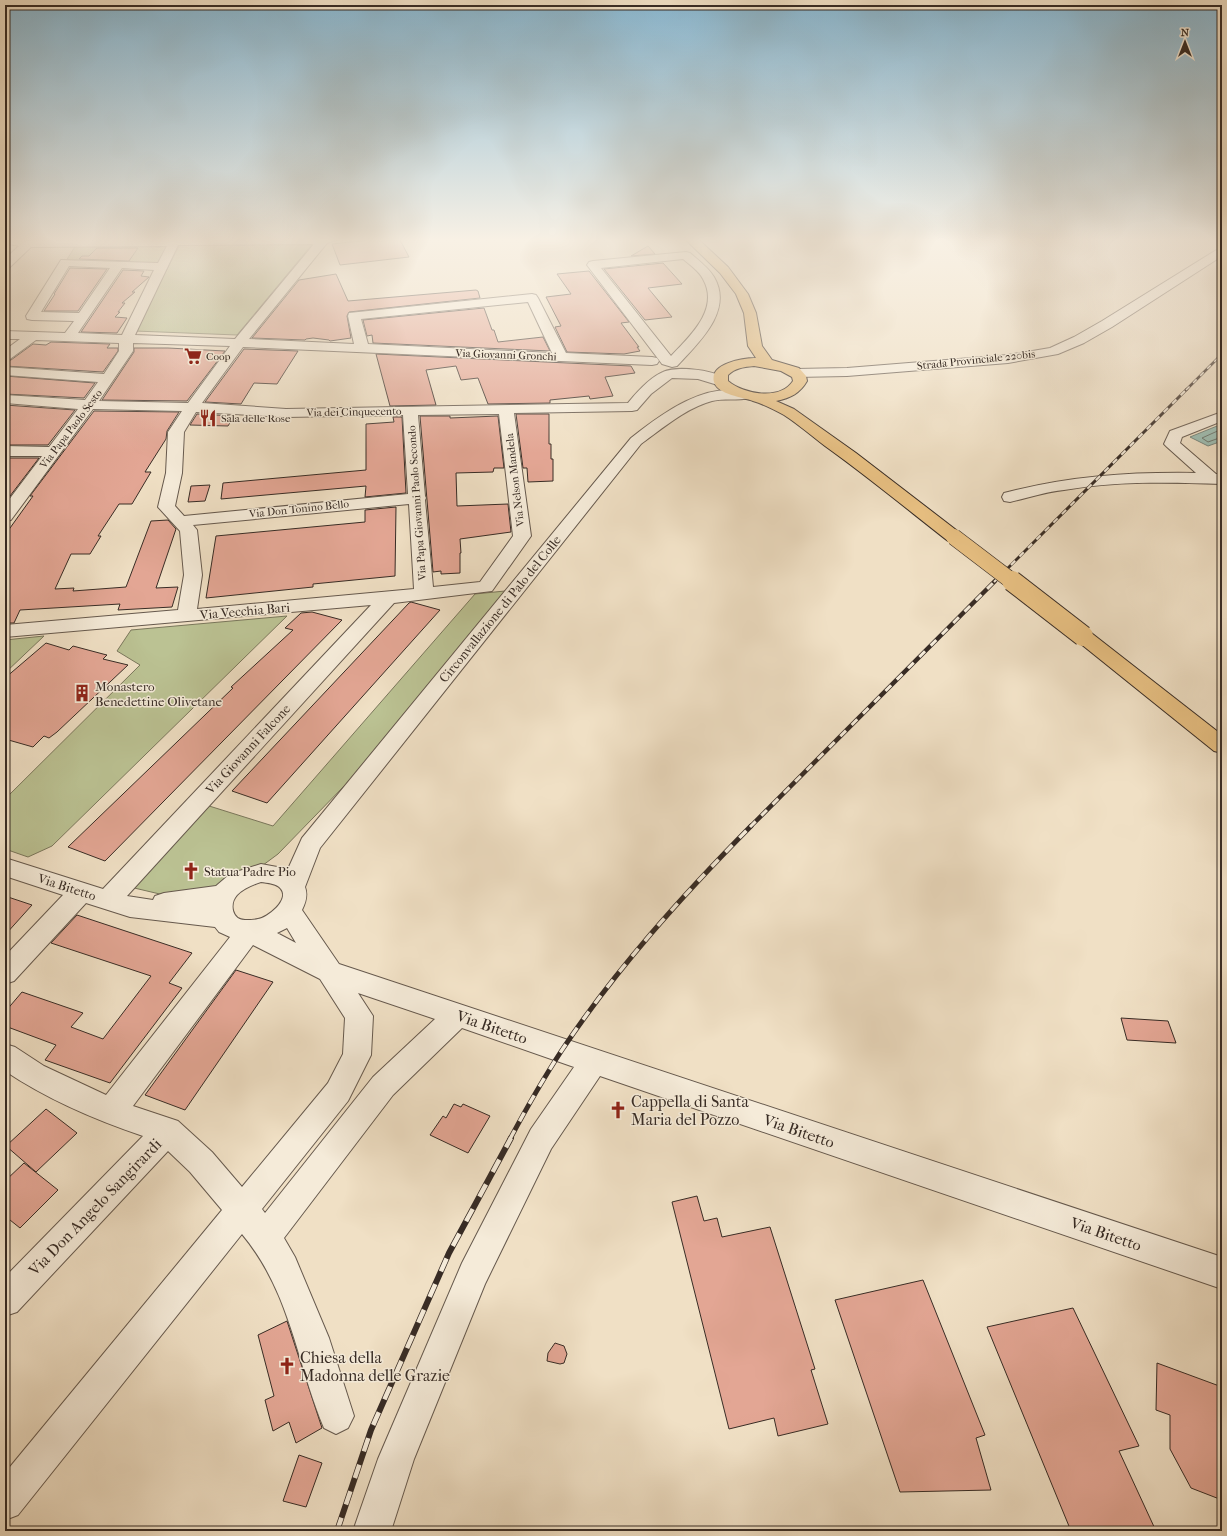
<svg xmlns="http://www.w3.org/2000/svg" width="1227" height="1536" viewBox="0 0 1227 1536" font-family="'IM FELL French Canon',serif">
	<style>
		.green { fill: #bbc293; stroke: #7a775c }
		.water { fill: #9abdb2; stroke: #73837a }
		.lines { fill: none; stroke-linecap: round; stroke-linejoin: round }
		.shore { stroke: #69746c; stroke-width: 1 }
		.building { fill: #e3a694; stroke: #382c25 }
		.minor-casing { stroke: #66594d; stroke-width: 2 }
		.major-casing { stroke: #382c25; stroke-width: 2 }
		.minor { fill: #f5ebd9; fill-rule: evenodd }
		.major { fill: #e8c082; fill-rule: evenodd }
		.rail-far4-casing { stroke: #382c25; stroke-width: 2.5 }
		.rail-far3-casing { stroke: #382c25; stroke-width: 3 }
		.rail-far2-casing { stroke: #382c25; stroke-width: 4.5 }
		.rail-far1-casing { stroke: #382c25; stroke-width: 5 }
		.rail-casing { stroke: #382c25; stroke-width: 6 }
		.rail-far4 { stroke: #f5ebd9; stroke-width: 1.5; stroke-dasharray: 5; stroke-linecap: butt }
		.rail-far3 { stroke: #f5ebd9; stroke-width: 2; stroke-dasharray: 6; stroke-linecap: butt }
		.rail-far2 { stroke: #f5ebd9; stroke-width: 3; stroke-dasharray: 8; stroke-linecap: butt }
		.rail-far1 { stroke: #f5ebd9; stroke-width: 3.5; stroke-dasharray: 10; stroke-linecap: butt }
		.rail { stroke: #f5ebd9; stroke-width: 4.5; stroke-dasharray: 14; stroke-linecap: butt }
		.major-bridge-far1-casing { stroke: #382c25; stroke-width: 17; stroke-linecap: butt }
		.major-bridge-casing { stroke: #382c25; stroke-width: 22; stroke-linecap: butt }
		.major-bridge-far1 { stroke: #e8c082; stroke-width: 16 }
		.major-bridge { stroke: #e8c082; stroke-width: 20 }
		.labels { text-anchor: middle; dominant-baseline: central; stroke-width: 3; stroke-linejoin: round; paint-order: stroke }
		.far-street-label { font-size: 11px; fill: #382c25; stroke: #f5ebd9 }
		.far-poi-label { font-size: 11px; fill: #382c25; stroke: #f5ebd9; text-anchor: start }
		.street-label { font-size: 13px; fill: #382c25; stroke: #f5ebd9 }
		.poi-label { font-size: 13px; fill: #382c25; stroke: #f5ebd9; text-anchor: start }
		.near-street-label { font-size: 16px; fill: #382c25; stroke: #f5ebd9 }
		.near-poi-label { font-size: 16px; fill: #382c25; stroke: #f5ebd9; text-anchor: start }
	</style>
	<rect width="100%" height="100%" fill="#f0e0c5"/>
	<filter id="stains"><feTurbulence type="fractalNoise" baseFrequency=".005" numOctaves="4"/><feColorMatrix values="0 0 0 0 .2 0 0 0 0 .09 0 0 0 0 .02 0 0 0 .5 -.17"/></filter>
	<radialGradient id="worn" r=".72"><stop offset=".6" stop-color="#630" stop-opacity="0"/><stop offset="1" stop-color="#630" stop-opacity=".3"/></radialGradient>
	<g class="green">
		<path d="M314,242L237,335L135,331L180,244Z"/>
		<path d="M169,244L158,266L66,261L76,245Z"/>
		<path d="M505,591L347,783L278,854L251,874L219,890L164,895L130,887L206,805L273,826L475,594Z"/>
		<path d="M287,616L52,846L28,857L5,849V799L140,665L117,651L131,630Z"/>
		<path d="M44,636L5,673V640Z"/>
	</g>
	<path class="water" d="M1222,424V441L1208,446L1190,437Z"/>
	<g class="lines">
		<path class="shore" d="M1222,429L1202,438L1208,442L1222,437"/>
	</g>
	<g class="building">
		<path d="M378,239L379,241L400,240L409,257L340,265L332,244Z"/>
		<path d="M648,246L655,254L631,256Z"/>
		<path d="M97,248H138L129,261L79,259L82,256H89Z"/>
		<path d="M663,263L682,284L648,288L672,317L645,320L604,269Z"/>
		<path d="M70,268L107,269L78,311H44L55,294H54Z"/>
		<path d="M123,270L144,271L141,276L149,277L132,292H135L122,303H125L118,312H120L115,317L127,318L117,333L81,332Z"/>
		<path d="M589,271L629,322L621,323L639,347H637L640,351L624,354L567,352L555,327L561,326L546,297L571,294L557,274Z"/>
		<path d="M336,274L348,301L476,290L478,291L480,298L349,312L347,316L351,338L330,341L329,340L313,338L306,339L305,340L252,338L299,280Z"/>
		<path d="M484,308L492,330H494L498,342L543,337L550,351L373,343L372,335L367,336L363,320Z"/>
		<path d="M51,342L110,344L107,348H118V351L103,372L5,366V361L11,360L33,344L46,345Z"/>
		<path d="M134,348H168L225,351L187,401L102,400L134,352Z"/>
		<path d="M244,349L298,351L277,384L254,383L241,404L205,402Z"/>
		<path d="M376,354L631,366L635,373L605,377L613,396L590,399L589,396L550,400V403L488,404L478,378L461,380L456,366L426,370L436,405L390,406Z"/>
		<path d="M5,376L95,383L84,398L5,394Z"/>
		<path d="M5,405L75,410L48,445H5Z"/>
		<path d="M94,411L179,412L167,431L166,439L145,472H151L132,504H119L98,536H101L90,554H71L55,589L74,588L73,591L126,587L151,521L168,520L176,529L156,588L178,587L172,607L118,610L120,604L20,610L14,623H5V535L33,496H30Z"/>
		<path d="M197,414L234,416L228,426L190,425Z"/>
		<path d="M516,414H549V444H551V459H553V481L528,482L527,468H523Z"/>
		<path d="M420,416H450V418L498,416L504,468H494L493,472L456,473L457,506L508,504L511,532L460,539L461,553H460V573L441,574V571L433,572Z"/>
		<path d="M393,417H402L406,493L365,497L366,486L221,499L223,483L366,470V424L394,422Z"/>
		<path d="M5,458H39L10,496H5Z"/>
		<path d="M210,485L205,501L188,502L191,486Z"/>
		<path d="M396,507L395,576L313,584V587L206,598L216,536L365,522V510Z"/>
		<path d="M411,602L440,610L267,803L232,791L409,603Z"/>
		<path d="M312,612L342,620L105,861L68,847L233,688L231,687L293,630L285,628L301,613Z"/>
		<path d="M46,643L69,650L73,646L103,654L107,655L103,659L128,665L57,732L49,738L44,736L33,747L5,739V678Z"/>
		<path d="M5,896L32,905L5,935Z"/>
		<path d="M77,915L192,953L169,983L182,988L110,1083L45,1060L56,1045L5,1026V1012L22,992L83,1013L71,1027L103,1039L151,976L51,943Z"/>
		<path d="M236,970L273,982L185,1110L145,1095Z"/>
		<path d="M1121,1018L1168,1021L1176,1043L1127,1040Z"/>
		<path d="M454,1104L461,1107L463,1104L490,1116L468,1153L430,1135L443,1116L446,1118Z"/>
		<path d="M46,1109L77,1133L36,1172L6,1146Z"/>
		<path d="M24,1163L58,1190L20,1228L5,1216V1181Z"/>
		<path d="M697,1196L704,1221L717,1218L722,1237L770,1227L815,1369L811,1370L828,1424L778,1436L774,1418L729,1429L672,1202Z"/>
		<path d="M923,1280L985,1435L976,1438L991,1490L900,1492L835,1300Z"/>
		<path d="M1073,1308L1139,1446L1119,1451L1156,1531H1071L987,1327Z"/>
		<path d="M287,1321L322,1428L296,1443L289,1422L273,1431L265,1400L274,1396L258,1335Z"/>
		<path d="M555,1343L564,1346L567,1354L564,1363L560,1364L547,1361L548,1353Z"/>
		<path d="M1157,1363L1222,1387V1500L1191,1488L1170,1449V1415L1156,1410Z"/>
		<path d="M299,1455L322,1463L306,1507L283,1501Z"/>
	</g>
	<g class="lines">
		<g class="minor-casing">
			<g id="minor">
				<path d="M5,238L28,241L338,238L336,240L327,243L249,339L354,344L348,316L349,313L532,294L536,295L538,298L566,353L652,357L657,358L659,361L657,364L652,365L243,347L202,403L286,409L628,403C637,392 649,378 663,372C676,366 719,369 728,382L726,385L721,386L698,379L672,378L651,394L637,410L632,411L514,413L531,536L492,591L394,603L127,896L153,900L155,896L164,893L216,886L230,874L261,864L288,869L302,838L631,438C663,413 705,381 749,392L751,395L749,398C737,401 724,398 712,401C686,408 663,428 641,444L320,848L305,887C308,895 306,902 302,910L339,964L1222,1257V1289L600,1076L551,1149L485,1284L414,1459L391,1531H353L378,1459L462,1263L531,1129L574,1067L462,1028L393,1095L284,1238L295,1257L329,1338L354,1416L348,1428L336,1434L324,1428C296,1361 291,1293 242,1234L18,1515L5,1520V1473L222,1210L190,1172L168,1151L17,1312L5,1316V1277L143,1136C95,1120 47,1099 5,1071V1044L15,1047L44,1066L106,1095L230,937L219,932L215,927L130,917L86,903L14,981L5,984V956L63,895L5,876V858L103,889L371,605L5,637V625L178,610L184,575L180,531L158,507L166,473L168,432L182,411L93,409L11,520L5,521V505L42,456H5V446L49,447L78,409L5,403V395L85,400L98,382L5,375V367L104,374L119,351V343L36,340L10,359L5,360V350L20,339H5V331L65,333L74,321L32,320L27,319L26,316L61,260L158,263L167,246L31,247L9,268L5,269V259L19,246L5,243ZM314,244L235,339L135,335L178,245ZM69,266L110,268L79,313L41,312ZM122,268L154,270L122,335L78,333ZM528,302L552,353L368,344L361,319ZM133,343L230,346L188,403L99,401L133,351ZM196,412L286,417L403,415L408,494L184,516L175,506L182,473L184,432ZM499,414L513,536L480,582L433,587L425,500L426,498L425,496L418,415ZM409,504L414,589L197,609L202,575L197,530L193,525ZM261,882C267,883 277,883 281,889C290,900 267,918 258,919C254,920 249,920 245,920C232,920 229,904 237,895C243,889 252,885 261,882ZM287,928L296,943L277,933ZM253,945L320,979L345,1018L343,1054L328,1083L242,1187L212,1152L178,1121L133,1106ZM358,993L435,1019L373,1077L265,1213L262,1209L348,1101L371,1055L373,1016Z"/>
				<path d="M1222,248V256L1112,327L1084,343L1058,354L1008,363L847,376L796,377L791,376L789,373L791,370L796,369L847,368L1008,355L1050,348L1074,337L1102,321L1218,249Z"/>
				<path d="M686,252L690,253C698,260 708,267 714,277C734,311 698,343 677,366L672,367L662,364L587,265L589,262L593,261ZM683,259C690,265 699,271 703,279C720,309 690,336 671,356L601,268Z"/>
				<path d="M1222,412V421L1182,437L1180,443L1216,474H1222V484C1169,482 1116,481 1064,490C1045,492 1028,498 1010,502L1004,501L1002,497L1004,493C1069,476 1129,472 1196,473L1167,447L1164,444L1170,431Z"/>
			</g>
		</g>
		<g class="major-casing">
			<g id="major">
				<path d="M684,238H697L728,267L748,294L756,313L762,346L772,360L799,368L806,376L807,381C800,393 791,398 776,401L794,409L856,453L960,533L963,537L960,541L954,542L948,541C907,509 867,476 825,446C812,436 798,424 784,415C775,410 763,404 753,401C743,397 718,395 714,382C709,363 744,358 756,358L748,346L744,313L736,294L720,273ZM754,366L781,371L792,377L793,381C780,401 743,394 728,381V375C735,368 744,367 754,366Z"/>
				<path d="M1083,630L1090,632L1222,735V753L1214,751L1076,640L1073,636L1076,632Z"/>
			</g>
		</g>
		<use href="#minor" class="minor"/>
		<use href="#major" class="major"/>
		<g class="rail-far4-casing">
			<path id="rail-far4" d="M1186,390L1222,354"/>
		</g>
		<g class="rail-far3-casing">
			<path id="rail-far3" d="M994,582L1187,389"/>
		</g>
		<g class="rail-far2-casing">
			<path id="rail-far2" d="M750,827L995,581"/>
		</g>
		<g class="rail-far1-casing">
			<path id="rail-far1" d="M510,1139C526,1109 543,1079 562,1050C616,969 682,896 751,826"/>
		</g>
		<g class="rail-casing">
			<path id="rail" d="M337,1531L371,1430L449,1253L511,1138"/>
		</g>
		<use href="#rail-far4" class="rail-far4"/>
		<use href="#rail-far3" class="rail-far3"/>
		<use href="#rail-far2" class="rail-far2"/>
		<use href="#rail-far1" class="rail-far1"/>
		<use href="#rail" class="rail"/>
		<g class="major-bridge-far1-casing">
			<path id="major-bridge-far1" d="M954,537L1013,582"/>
		</g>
		<g class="major-bridge-casing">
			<path id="major-bridge" d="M1012,581L1083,636"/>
		</g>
		<use href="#major-bridge-far1" class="major-bridge-far1"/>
		<use href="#major-bridge" class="major-bridge"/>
	</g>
	<linearGradient id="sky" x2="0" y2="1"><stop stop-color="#89b8d2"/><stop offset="0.53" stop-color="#f8f1e5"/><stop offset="1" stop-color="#f8f1e5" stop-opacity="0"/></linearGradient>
	<rect width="1227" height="453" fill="url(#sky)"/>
	<defs>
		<g id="supermarket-bare" transform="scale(1.38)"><path d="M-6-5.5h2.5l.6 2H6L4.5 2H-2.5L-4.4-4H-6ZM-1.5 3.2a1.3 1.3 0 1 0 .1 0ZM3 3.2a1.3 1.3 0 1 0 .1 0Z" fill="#8f2418" stroke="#f5ebd9" stroke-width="2.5" paint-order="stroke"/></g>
		<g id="restaurant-bare" transform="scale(1.38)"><path d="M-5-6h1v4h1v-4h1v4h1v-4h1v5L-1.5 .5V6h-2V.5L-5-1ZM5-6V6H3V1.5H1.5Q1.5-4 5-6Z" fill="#8f2418" stroke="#f5ebd9" stroke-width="2.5" paint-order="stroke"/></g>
		<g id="building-bare" transform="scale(1.38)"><path d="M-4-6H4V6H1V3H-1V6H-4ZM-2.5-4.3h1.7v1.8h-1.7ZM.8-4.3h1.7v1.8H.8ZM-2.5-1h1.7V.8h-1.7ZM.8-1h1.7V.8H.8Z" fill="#8f2418" stroke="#f5ebd9" stroke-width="2.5" paint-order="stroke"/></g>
		<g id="church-bare" transform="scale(1.38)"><path d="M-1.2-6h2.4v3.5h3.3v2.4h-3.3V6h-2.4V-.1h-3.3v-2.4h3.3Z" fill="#8f2418" stroke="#f5ebd9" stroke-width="2.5" paint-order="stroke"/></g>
	</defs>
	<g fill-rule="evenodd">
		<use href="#supermarket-bare" x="193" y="356"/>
		<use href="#restaurant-bare" x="208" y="418"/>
		<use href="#building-bare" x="82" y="693"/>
		<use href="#church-bare" x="191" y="871"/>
		<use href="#church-bare" x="618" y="1110"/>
		<use href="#church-bare" x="287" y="1366"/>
	</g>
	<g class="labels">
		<g class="far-street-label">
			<text transform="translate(506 355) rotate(2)">Via Giovanni Gronchi</text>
			<text transform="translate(976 360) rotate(-6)">Strada Provinciale 220bis</text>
			<text transform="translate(354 412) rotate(-1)">Via dei Cinquecento</text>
			<text transform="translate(71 429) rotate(-53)">Via Papa Paolo Sesto</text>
			<text transform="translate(515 480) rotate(-97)">Via Nelson Mandela</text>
			<text transform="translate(417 503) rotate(-94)">Via Papa Giovanni Paolo Secondo</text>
			<text transform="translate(299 509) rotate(-6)">Via Don Tonino Bello</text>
		</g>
		<g class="far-poi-label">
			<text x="206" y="356">Coop</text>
			<text x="221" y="418">Sala delle Rose</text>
		</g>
		<g class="street-label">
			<text transform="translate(500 609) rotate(-51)">Circonvallazione di Palo del Colle</text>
			<text transform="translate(245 611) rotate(-5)">Via Vecchia Bari</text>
			<text transform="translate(248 749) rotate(-47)">Via Giovanni Falcone</text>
			<text transform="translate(67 887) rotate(18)">Via Bitetto</text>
		</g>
		<g class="poi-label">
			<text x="95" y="686">Monastero<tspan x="95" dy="15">Benedettine Olivetane</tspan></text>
			<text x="204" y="871">Statua Padre Pio</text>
		</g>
		<g class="near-street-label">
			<text transform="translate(492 1027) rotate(19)">Via Bitetto</text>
			<text transform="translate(799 1131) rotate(19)">Via Bitetto</text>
			<text transform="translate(95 1207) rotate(-46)">Via Don Angelo Sangirardi</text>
			<text transform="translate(1106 1234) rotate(19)">Via Bitetto</text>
		</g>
		<g class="near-poi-label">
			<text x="631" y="1101">Cappella di Santa<tspan x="631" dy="18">Maria del Pozzo</tspan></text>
			<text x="300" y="1357">Chiesa della<tspan x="300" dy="18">Madonna delle Grazie</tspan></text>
		</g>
	</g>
	<rect width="1227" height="1536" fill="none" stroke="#f0e0c5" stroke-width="20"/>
	<rect x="6" y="6" width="1215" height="1524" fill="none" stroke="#382c25" stroke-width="2"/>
	<rect x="10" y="10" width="1207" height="1516" fill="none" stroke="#382c25"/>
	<g transform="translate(1185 42)" stroke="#f5ebd9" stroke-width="3" paint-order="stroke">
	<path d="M0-3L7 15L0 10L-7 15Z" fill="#382c25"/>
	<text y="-6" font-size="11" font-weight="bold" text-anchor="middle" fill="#382c25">N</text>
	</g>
	<rect width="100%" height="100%" filter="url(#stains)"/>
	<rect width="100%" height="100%" fill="url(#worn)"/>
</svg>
